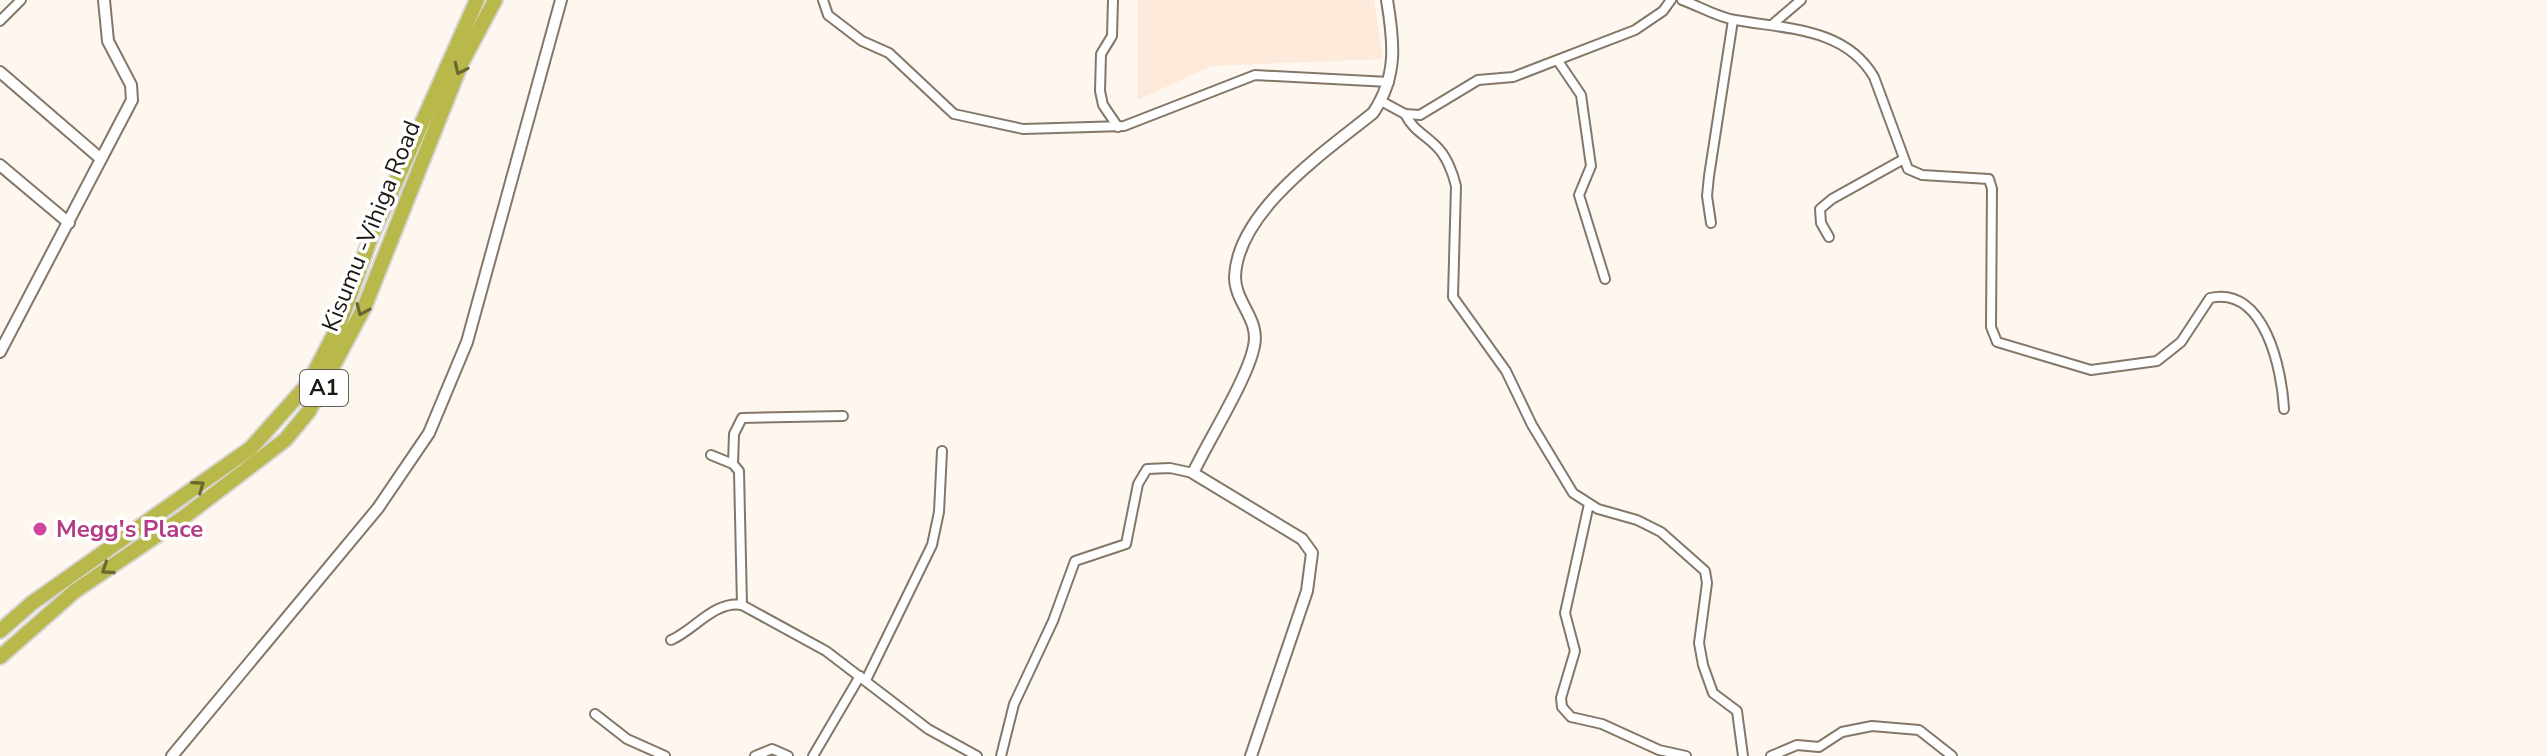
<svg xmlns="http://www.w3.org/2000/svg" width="2547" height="756" viewBox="0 0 2547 756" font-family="'Nunito Sans',sans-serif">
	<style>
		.medical { fill: #fdeada }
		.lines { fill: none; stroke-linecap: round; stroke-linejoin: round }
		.minor-casing { stroke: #847768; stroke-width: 12 }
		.tertiary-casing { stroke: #847768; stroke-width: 14 }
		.trunk-casing { stroke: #d6d5d4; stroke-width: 18 }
		.minor { stroke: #fff; stroke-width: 8 }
		.tertiary { stroke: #fff; stroke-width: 10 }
		.trunk { stroke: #b8b84b; stroke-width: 14 }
		.oneway { stroke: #6a682e }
		.hotel-dot { fill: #d1479c; stroke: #fff; stroke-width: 3 }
		.labels { text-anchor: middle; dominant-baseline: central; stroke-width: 7; stroke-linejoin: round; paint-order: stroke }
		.shield { fill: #fff; stroke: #615d59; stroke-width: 2 }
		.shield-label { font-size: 22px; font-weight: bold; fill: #1d1812 }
		.street-label { font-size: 24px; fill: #1d1812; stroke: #fff }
		.hotel-label { font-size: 24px; font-weight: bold; fill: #b23c85; stroke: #fff; text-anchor: start }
	</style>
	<rect width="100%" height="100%" fill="#fdf7f0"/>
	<path class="medical" d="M1138,0H1374L1383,59L1211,66L1138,100Z"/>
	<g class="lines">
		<g class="minor-casing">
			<g id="minor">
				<path d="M823,0L828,15L862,41L889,53L954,114L1023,129L1124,126L1255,75L1389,82"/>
				<path d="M1113,0L1112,36L1101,54L1100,91L1103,105L1118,127"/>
				<path d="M1682,0C1699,6 1717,17 1735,20C1785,29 1845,27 1874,77L1908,169L1922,175L1989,179L1992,189L1991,327L1997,342L2091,370L2157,361L2181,342L2210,298C2265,285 2282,371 2284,409"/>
				<path d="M0,21L21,0"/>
				<path d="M1774,23L1801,0"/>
				<path d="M1558,61L1581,95L1591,166L1579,195L1605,279"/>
				<path d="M1381,101L1405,114L1420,115L1478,80L1513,77L1635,30L1663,11L1671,0"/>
				<path d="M1405,114C1413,130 1424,134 1436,146C1446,155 1453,173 1456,186L1453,297L1506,371L1532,425L1573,493L1598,509L1637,520L1661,532L1705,571L1707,583L1699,643L1703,665L1713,693L1737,711L1743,756"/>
				<path d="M1711,223L1707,196L1709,176L1733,20"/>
				<path d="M1829,237L1821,223L1820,209L1832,199L1902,160"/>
				<path d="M711,455L733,464L739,471L742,605"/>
				<path d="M733,464L734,434L742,418L843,416"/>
				<path d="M1589,504L1565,613L1575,651L1561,698L1562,707L1571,717L1602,724L1659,750L1686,756"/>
				<path d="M671,640C693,631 715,600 742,605L826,651L928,729L977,756"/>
				<path d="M866,680L932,545L939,512L942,451"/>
				<path d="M595,714L627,739L665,756"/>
				<path d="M755,756L772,749L788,756"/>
				<path d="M813,756L860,676"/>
				<path d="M1001,756L1014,704L1053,621L1075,561L1126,544L1138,484L1147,469L1170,468L1193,473"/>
				<path d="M1771,756L1797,745L1819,747L1842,732L1872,726L1919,730L1952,756"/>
			</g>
		</g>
		<g class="tertiary-casing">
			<g id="tertiary">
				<path d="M0,72L101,159"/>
				<path d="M0,165L69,223"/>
				<path d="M0,352L132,100L131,85L108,41L104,0"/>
				<path d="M172,756L378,508L429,433L467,342L561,0"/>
				<path d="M1251,756L1307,591L1312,553L1302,539L1193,473C1208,441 1248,378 1254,346C1260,319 1235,303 1235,277C1237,211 1326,151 1373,113C1398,76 1394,42 1387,0"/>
			</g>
		</g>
		<g class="trunk-casing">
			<g id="trunk">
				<path d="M0,631L32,603L251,448L309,383L340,323L371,237L477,0"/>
				<path d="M0,657L75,591L184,517L285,440L309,411L364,308L461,64L495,0"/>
			</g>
		</g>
		<use href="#minor" class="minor"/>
		<use href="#tertiary" class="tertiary"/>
		<use href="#trunk" class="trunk"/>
	</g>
	<defs><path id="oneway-chevron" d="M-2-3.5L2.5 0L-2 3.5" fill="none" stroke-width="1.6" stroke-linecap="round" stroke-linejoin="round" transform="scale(2)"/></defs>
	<g class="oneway">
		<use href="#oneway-chevron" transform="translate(460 69) rotate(115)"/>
		<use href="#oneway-chevron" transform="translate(362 310) rotate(113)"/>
		<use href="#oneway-chevron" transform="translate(199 486) rotate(-35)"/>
		<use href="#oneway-chevron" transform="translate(107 569) rotate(146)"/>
	</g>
	<circle class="hotel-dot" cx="40" cy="529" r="8"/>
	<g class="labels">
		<rect class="shield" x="300" y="370" width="48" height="36" rx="6"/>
		<g class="shield-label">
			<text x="324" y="388">A1</text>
		</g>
		<g class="street-label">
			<text transform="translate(371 226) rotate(-68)">Kisumu -Vihiga Road</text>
		</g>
		<g class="hotel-label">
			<text x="56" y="529">Megg's Place</text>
		</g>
	</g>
</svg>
